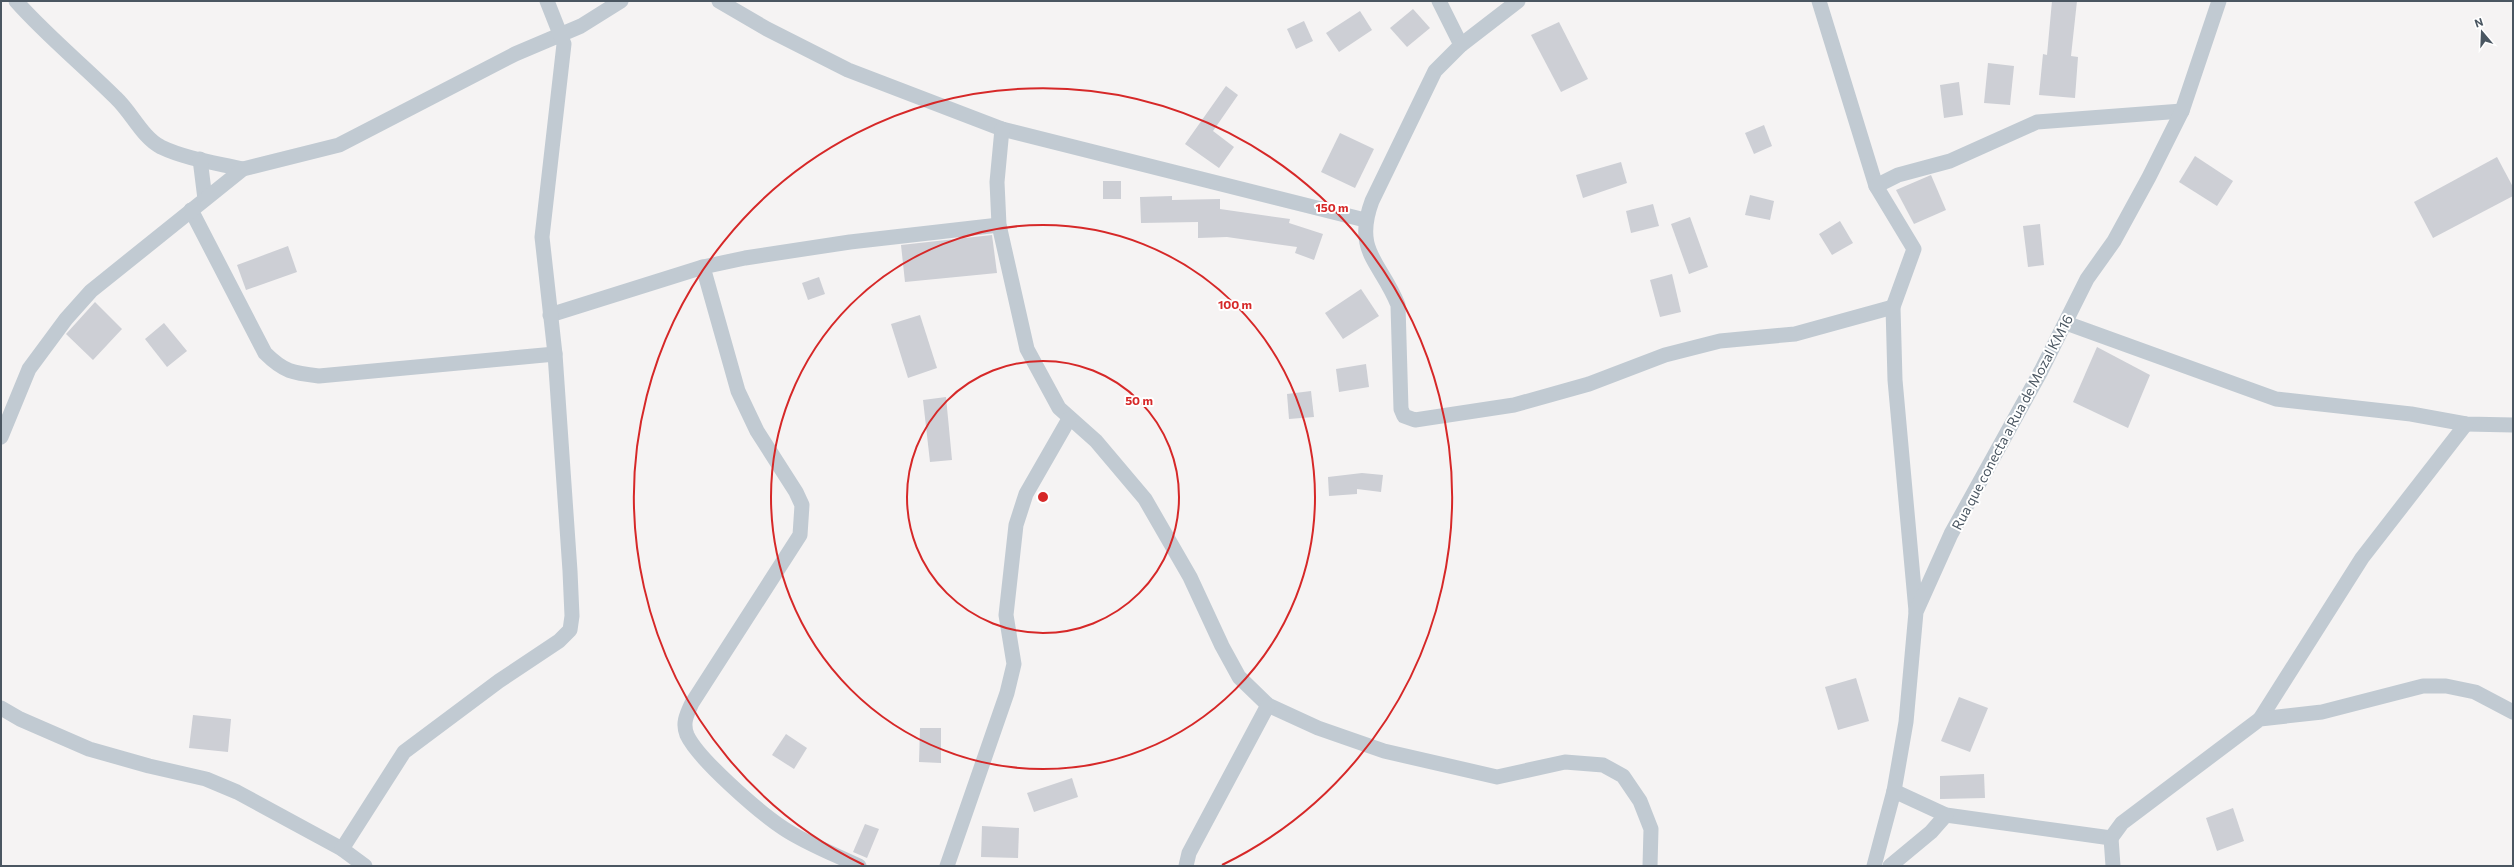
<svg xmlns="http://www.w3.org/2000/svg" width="2514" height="867" viewBox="0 0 2514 867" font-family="Commissioner,sans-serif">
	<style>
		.building { fill: #cdcfd5 }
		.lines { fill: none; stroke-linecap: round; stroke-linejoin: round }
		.minor { stroke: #c1cad2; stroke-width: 15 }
		.ring { fill: none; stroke: #d62828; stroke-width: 2 }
		.labels { text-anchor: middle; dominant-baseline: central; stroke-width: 4; stroke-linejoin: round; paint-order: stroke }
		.street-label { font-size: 14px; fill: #4a5661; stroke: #fff }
		.centre { fill: #d62828; stroke: #fff; stroke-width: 2 }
		.ring-label { font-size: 12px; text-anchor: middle; font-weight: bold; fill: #d62828; stroke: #fff; stroke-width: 4; stroke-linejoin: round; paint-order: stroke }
	</style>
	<rect width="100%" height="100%" fill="#f5f3f3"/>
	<g class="building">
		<path d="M2052,1H2077L2071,56L2078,57L2075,98L2039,95L2043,54L2047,55Z"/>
		<path d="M1413,9L1430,28L1407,47L1390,28Z"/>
		<path d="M1360,11L1372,30L1339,52L1326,33Z"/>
		<path d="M1304,21L1313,41L1296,49L1287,29Z"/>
		<path d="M1559,22L1588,79L1561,92L1531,35Z"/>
		<path d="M1988,63L2014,66L2010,105L1984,103Z"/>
		<path d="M1959,82L1963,115L1944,118L1940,85Z"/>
		<path d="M1226,86L1238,95L1213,131L1234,147L1219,168L1185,144Z"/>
		<path d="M1764,125L1772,146L1754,154L1745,133Z"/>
		<path d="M1340,133L1374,149L1355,188L1321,172Z"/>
		<path d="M2195,156L2233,181L2217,206L2179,182Z"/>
		<path d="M2497,157L2513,187V196L2433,238L2414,202Z"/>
		<path d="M1621,162L1627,183L1583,198L1576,175Z"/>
		<path d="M1931,175L1946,210L1914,224L1896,190Z"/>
		<rect x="1103" y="181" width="18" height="18"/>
		<path d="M1750,195L1774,201L1770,220L1745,215Z"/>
		<path d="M1172,196V200L1220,199V209L1290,219L1289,223L1323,234L1314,260L1295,253L1297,247L1227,237L1198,238V222L1141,223L1140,197Z"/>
		<path d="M1653,204L1659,226L1631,233L1626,211Z"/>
		<path d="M1690,217L1708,267L1689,274L1671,224Z"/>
		<path d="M1840,221L1853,243L1832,255L1819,234Z"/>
		<path d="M2040,224L2044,265L2028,267L2023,226Z"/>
		<path d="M992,235L997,273L905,282L901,245Z"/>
		<path d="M288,246L297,272L246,290L237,265Z"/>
		<path d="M1672,274L1681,312L1660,317L1650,280Z"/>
		<path d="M819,277L825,294L808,300L802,283Z"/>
		<path d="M1361,289L1379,316L1343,339L1325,313Z"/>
		<path d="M95,302L122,329L93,360L66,334Z"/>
		<path d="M920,315L937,368L908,378L891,324Z"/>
		<path d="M164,323L187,351L167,367L145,339Z"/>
		<path d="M2097,347L2150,375L2128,428L2073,402Z"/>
		<path d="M1366,364L1369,387L1339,392L1336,369Z"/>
		<path d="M1311,391L1314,417L1289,419L1287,394Z"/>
		<path d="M946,397L952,460L930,462L923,400Z"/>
		<path d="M1362,473L1383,475L1381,492L1357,489V494L1329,496L1328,477Z"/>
		<path d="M1856,678L1869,721L1838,730L1825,687Z"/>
		<path d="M1959,697L1988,708L1970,752L1941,741Z"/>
		<path d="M193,715L231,719L228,752L189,748Z"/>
		<path d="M920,728H941V763L919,762Z"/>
		<path d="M786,734L807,748L794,769L772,755Z"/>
		<path d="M1984,774L1985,798L1940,799V776Z"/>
		<path d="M1072,778L1078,797L1034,812L1027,793Z"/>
		<path d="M2233,808L2244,841L2217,851L2206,818Z"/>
		<path d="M865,824L879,829L867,858L853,852Z"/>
		<path d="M982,826L1019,828L1018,858L981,857Z"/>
	</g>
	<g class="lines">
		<g class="minor">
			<path d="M16,1C47,36 83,65 116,98C132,113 142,137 161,147C186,159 217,163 243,169"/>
			<path d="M719,1L767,29L848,70L1002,129L1365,220"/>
			<path d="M1439,1L1461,45"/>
			<path d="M1518,1L1461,45L1435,71L1372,201C1353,252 1381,262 1398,305L1401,409L1404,416L1415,420L1514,405L1589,384L1665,355L1720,341L1795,334L1893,307"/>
			<path d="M1819,1L1876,186L1914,249L1893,307L1895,380L1916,611"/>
			<path d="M1002,129L997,182L999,225L1027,349L1059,408L1096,441L1145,499L1190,577L1222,646L1239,677L1268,705L1318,728L1384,751L1497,777L1565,762L1603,765L1623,776L1640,801L1651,829L1650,866"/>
			<path d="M200,159L205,199"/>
			<path d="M1876,186L1898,175L1950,161L2037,122L2182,111"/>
			<path d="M191,210L265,353C284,372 293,373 319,376L555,354"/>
			<path d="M703,267L738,391L757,431L796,492L802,505L800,535L692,703C687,714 682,723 687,735C698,759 759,812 783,828C805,843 834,854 859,866"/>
			<path d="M550,315L703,267L745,258L850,242L999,225"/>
			<path d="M2066,323L2276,399L2411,414L2466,424L2513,425"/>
			<path d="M1,437L29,369L66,319L91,291L243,169L339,145L515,54L581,26L621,1"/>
			<path d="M1,708L20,719L89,749L149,766L206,779L237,792L342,849L365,866"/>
			<path d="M2260,719L2362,558L2466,424"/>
			<path d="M1894,791L1946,815L2111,838L2113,866"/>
			<path d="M2111,838L2122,823L2260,719L2322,712L2423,686H2446L2475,692L2513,712"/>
			<path d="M342,849L404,752L499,681L559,641L570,630L572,616L570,571L555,354L542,237L564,44L547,1"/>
			<path d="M947,866L1007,693L1014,664L1006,615L1016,525L1026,494L1069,419"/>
			<path d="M1186,866L1189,853L1268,705"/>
			<path d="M1874,866L1894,791L1906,722L1916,612L1951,534L2041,371L2087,279L2114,241L2149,177L2182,111L2219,1"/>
			<path d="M1890,866L1931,832L1946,815"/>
		</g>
	</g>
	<g class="ring">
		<circle cx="1043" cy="497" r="136"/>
		<circle cx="1043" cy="497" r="272"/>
		<path d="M864 865A409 409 0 1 1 1222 865"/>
	</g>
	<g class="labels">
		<g class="street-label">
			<text transform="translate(2012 422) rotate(-62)">Rua que conecta a Rua de Mozal KM16</text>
		</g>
	</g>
	<circle cx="1043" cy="497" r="6" class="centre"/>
	<g class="ring-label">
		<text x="1332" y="212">150 m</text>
		<text x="1235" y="309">100 m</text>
		<text x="1139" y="405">50 m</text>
	</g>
	<rect width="2514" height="867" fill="none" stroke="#4a5661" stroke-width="4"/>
	<g transform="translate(2482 32) rotate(341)" stroke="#ffffff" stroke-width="3" paint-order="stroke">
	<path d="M0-3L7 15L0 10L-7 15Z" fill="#4a5661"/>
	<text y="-6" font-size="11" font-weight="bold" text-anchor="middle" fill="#4a5661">N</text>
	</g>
</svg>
